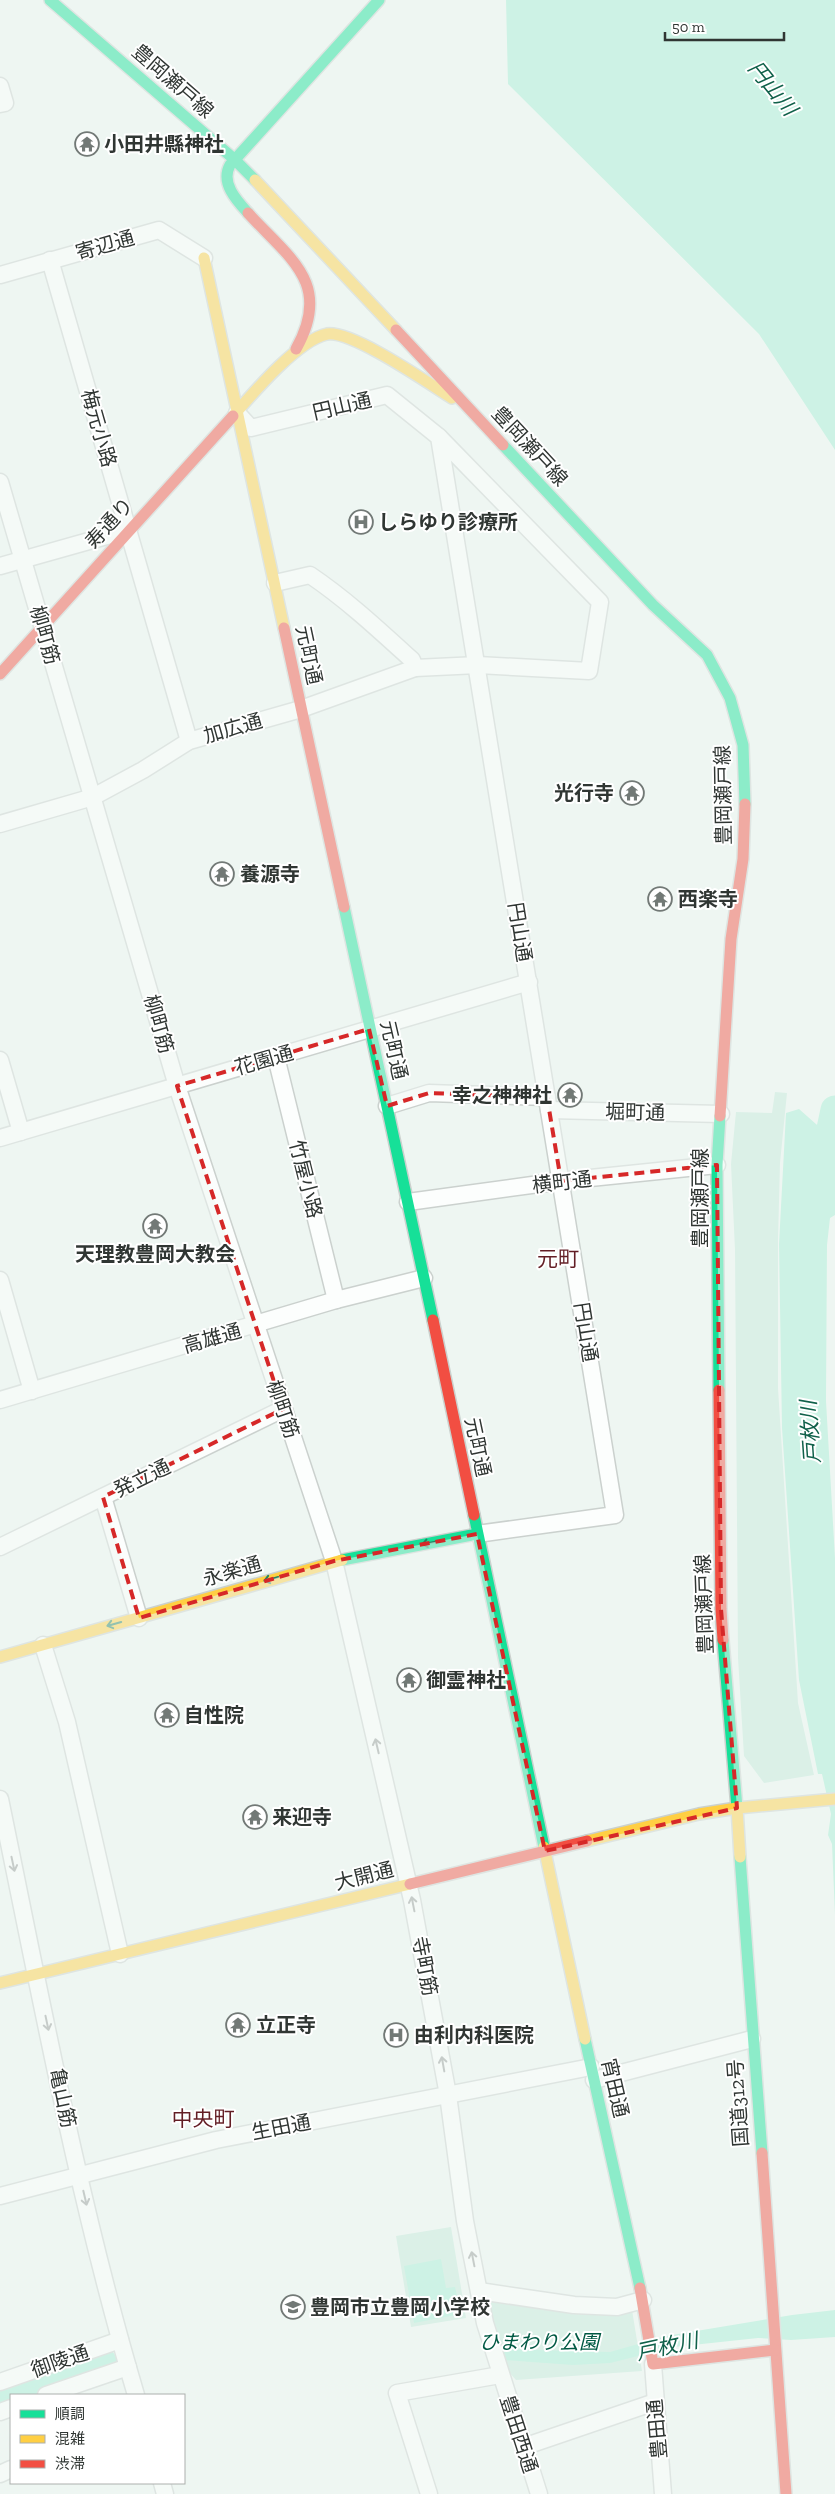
<svg xmlns="http://www.w3.org/2000/svg" width="835" height="2494" viewBox="0 0 835 2494" font-family="'Zilla Slab','Noto Sans JP',serif">
	<style>
		.green { fill: #c3e9da }
		.water { fill: #a5eed4 }
		.lines { fill: none; stroke-linecap: round; stroke-linejoin: round }
		.river { stroke: #a5eed4; stroke-width: 29 }
		.street-casing { stroke: #cbd1ce; stroke-width: 19 }
		.fast-casing { stroke: #cbd1ce; stroke-width: 14 }
		.slow-casing { stroke: #cbd1ce; stroke-width: 14 }
		.jam-casing { stroke: #cbd1ce; stroke-width: 14 }
		.street { stroke: #fcfefd; stroke-width: 16 }
		.fast { stroke: #16e098; stroke-width: 11 }
		.slow { stroke: #ffcf43; stroke-width: 11 }
		.jam { stroke: #f24e42; stroke-width: 11 }
		.oneway { stroke: #248260 }
		.oneway2 { stroke: #969a98 }
		.marked { fill: none; stroke: #d62828; stroke-width: 4; stroke-dasharray: 10 6; stroke-linejoin: round }
		.labels { text-anchor: middle; dominant-baseline: central; stroke-width: 4; stroke-linejoin: round; paint-order: stroke }
		.street-label { font-size: 20px; fill: #303633; stroke: #fff }
		.poi-label { font-size: 20px; font-weight: bold; fill: #303633; stroke: #fff; text-anchor: start }
		.park-label { font-size: 20px; font-style: italic; fill: #005943; stroke: #fff }
		.water-label { font-size: 21px; font-style: italic; fill: #10614a; stroke: #fff }
		.neighbourhood-label { font-size: 21px; fill: #631e25; stroke: #fff }
	</style>
	<rect width="100%" height="100%" fill="#eef6f2"/>
	<g class="green">
		<path d="M775,1092L787,1093L780,1163L778,1241V1388L798,1703L814,1775L764,1783L744,1756L738,1658L735,1250L731,1164L736,1112L772,1113Z"/>
		<path d="M451,2227L466,2318L411,2327L396,2236Z"/>
		<path d="M491,2300L632,2310L642,2371L516,2380L507,2370L489,2304Z"/>
	</g>
	<g class="water">
		<path d="M506,0H835V450L759,334L508,84Z"/>
		<path d="M799,1109L825,1132L835,1123V1215L830,1218L827,1245L826,1401L835,1558V1915L832,1844L828,1835L831,1814L822,1774H818L799,1680L782,1428L779,1244L786,1113Z"/>
		<path d="M441,2259L446,2288L455,2287L461,2314L414,2323L404,2266Z"/>
		<path d="M835,2310V2337L791,2340L758,2338L674,2347L610,2363L573,2365L504,2360L500,2349L610,2352L666,2336L792,2315Z"/>
	</g>
	<g class="lines">
		<g class="river">
			<path d="M823,1166L835,1110"/>
			<path d="M0,2396L79,2369L103,2363"/>
		</g>
		<g class="street-casing">
			<g id="street">
				<path d="M0,86L5,103L0,104"/>
				<path d="M50,260L189,741"/>
				<path d="M0,275L159,230L204,258"/>
				<path d="M237,413L251,428L387,395L439,437L615,1515L477,1534"/>
				<path d="M0,482L177,1086L334,1561L412,1900L448,2095L465,2221L485,2323L539,2494"/>
				<path d="M0,566L128,530"/>
				<path d="M275,583L310,575C347,600 379,630 412,660L415,668"/>
				<path d="M0,824L93,797L143,770L189,741L301,709L415,668L478,665L589,671L600,602L439,437"/>
				<path d="M276,1057L336,1300"/>
				<path d="M0,1060L21,1132"/>
				<path d="M387,1106L429,1093L547,1097"/>
				<path d="M549,1110L721,1114"/>
				<path d="M0,1138L529,982"/>
				<path d="M408,1202L561,1181L717,1165"/>
				<path d="M0,1280L32,1391"/>
				<path d="M0,1400L336,1300L424,1278"/>
				<path d="M103,1497L139,1618"/>
				<path d="M0,1547L283,1409"/>
				<path d="M43,1645L67,1722L120,1954"/>
				<path d="M0,1799C41,1998 78,2200 136,2395"/>
				<path d="M594,2080L752,2039"/>
				<path d="M0,2196L216,2140L591,2067"/>
				<path d="M479,2291L574,2305L617,2307L643,2300"/>
				<path d="M653,2364L663,2494"/>
				<path d="M0,2382L120,2340"/>
				<path d="M46,2395L128,2367"/>
				<path d="M0,2412L11,2408"/>
				<path d="M523,2447L655,2402"/>
				<path d="M0,2474L11,2469"/>
				<path d="M162,2483L165,2494"/>
				<path d="M429,2494L397,2393L500,2375"/>
			</g>
		</g>
		<g class="fast-casing">
			<g id="fast">
				<path d="M50,0L234,159L255,180"/>
				<path d="M248,213C237,201 220,183 230,165L379,0"/>
				<path d="M503,445L653,605L707,655L730,698L743,745L745,804"/>
				<path d="M344,907L433,1320"/>
				<path d="M719,1390L717,1165L720,1116"/>
				<path d="M474,1515L544,1847"/>
				<path d="M342,1560L477,1534"/>
				<path d="M723,1640L737,1808"/>
				<path d="M740,1857L762,2153"/>
				<path d="M585,2039L640,2288"/>
			</g>
		</g>
		<g class="slow-casing">
			<g id="slow">
				<path d="M255,180L396,330"/>
				<path d="M204,258L284,628"/>
				<path d="M233,416C253,393 298,340 327,334C352,330 428,383 452,398"/>
				<path d="M0,1657L342,1560"/>
				<path d="M587,1841L699,1814L737,1808"/>
				<path d="M544,1847L585,2039"/>
				<path d="M740,1857L737,1808L835,1799"/>
				<path d="M0,1983L410,1884"/>
			</g>
		</g>
		<g class="jam-casing">
			<g id="jam">
				<path d="M248,213C289,258 333,283 296,349"/>
				<path d="M396,330L503,445"/>
				<path d="M284,628L344,907"/>
				<path d="M0,674L233,416"/>
				<path d="M720,1116L731,939L743,859L745,804"/>
				<path d="M433,1320L474,1515"/>
				<path d="M719,1390L721,1609L723,1640"/>
				<path d="M410,1884L587,1841"/>
				<path d="M762,2153L786,2494"/>
				<path d="M640,2288L653,2364L775,2350"/>
			</g>
		</g>
		<use href="#street" class="street"/>
		<use href="#fast" class="fast"/>
		<use href="#slow" class="slow"/>
		<use href="#jam" class="jam"/>
	</g>
	<defs><path id="oneway-shaft" d="M-6 0H5M1.5-3L5.5 0L1.5 3" fill="none" stroke-width="1.6" stroke-linecap="round" stroke-linejoin="round" transform="scale(1.25)"/></defs>
	<g class="oneway">
		<use href="#oneway-shaft" transform="translate(429 1543) rotate(169)"/>
		<use href="#oneway-shaft" transform="translate(271 1579) rotate(164)"/>
		<use href="#oneway-shaft" transform="translate(114 1624) rotate(164)"/>
	</g>
	<g class="oneway2">
		<use href="#oneway-shaft" transform="translate(377 1746) rotate(-103)"/>
		<use href="#oneway-shaft" transform="translate(13 1864) rotate(78)"/>
		<use href="#oneway-shaft" transform="translate(413 1904) rotate(-101)"/>
		<use href="#oneway-shaft" transform="translate(47 2023) rotate(78)"/>
		<use href="#oneway-shaft" transform="translate(443 2064) rotate(-100)"/>
		<use href="#oneway-shaft" transform="translate(85 2198) rotate(77)"/>
		<use href="#oneway-shaft" transform="translate(473 2259) rotate(-101)"/>
	</g>
	<path d="M0 0H835V2494H0ZM369,1029L387,1106L429,1093L547,1097L561,1181L717,1165L721,1609L737,1808L545,1851L477,1534L334,1561L139,1618L103,1497L283,1409L177,1086Z" fill="#eef6f2" fill-opacity=".55" fill-rule="evenodd"/>
	<path class="marked" d="M369,1029L387,1106L429,1093L547,1097L561,1181L717,1165L721,1609L737,1808L545,1851L477,1534L334,1561L139,1618L103,1497L283,1409L177,1086Z"/>
	<defs>
		<g id="temple-ring" transform="scale(1.25)"><circle r="9.5" fill="#fff" stroke="#727976" stroke-width="1.5"/><path d="M0-6L5-2H3V0L6.5 2.5H4V6H1.5V3h-3V6H-4V2.5H-6.5L-3 0V-2H-5Z" fill="#727976"/></g>
		<g id="hospital-ring" transform="scale(1.25)"><circle r="9.5" fill="#fff" stroke="#727976" stroke-width="1.5"/><path d="M-5-5h3v3.5h4V-5h3V5h-3V1.5h-4V5h-3Z" fill="#727976"/></g>
		<g id="school-ring" transform="scale(1.25)"><circle r="9.5" fill="#fff" stroke="#727976" stroke-width="1.5"/><path d="M0-5L7-2L0 1L-7-2ZM-4 1L0 2.5L4 1V4Q0 6-4 4Z" fill="#727976"/></g>
	</defs>
	<g fill-rule="evenodd">
		<use href="#temple-ring" x="87" y="144"/>
		<use href="#hospital-ring" x="361" y="522"/>
		<use href="#temple-ring" x="632" y="793"/>
		<use href="#temple-ring" x="222" y="874"/>
		<use href="#temple-ring" x="660" y="899"/>
		<use href="#temple-ring" x="570" y="1095"/>
		<use href="#temple-ring" x="155" y="1226"/>
		<use href="#temple-ring" x="409" y="1680"/>
		<use href="#temple-ring" x="167" y="1715"/>
		<use href="#temple-ring" x="255" y="1817"/>
		<use href="#temple-ring" x="238" y="2025"/>
		<use href="#hospital-ring" x="396" y="2035"/>
		<use href="#school-ring" x="293" y="2307"/>
	</g>
	<g class="labels">
		<g class="street-label">
			<text transform="translate(173 81) rotate(41)">豊岡瀬戸線</text>
			<text transform="translate(105 245) rotate(-16)">寄辺通</text>
			<text transform="translate(342 406) rotate(-13)">円山通</text>
			<text transform="translate(99 428) rotate(74)">梅元小路</text>
			<text transform="translate(530 446) rotate(47)">豊岡瀬戸線</text>
			<text transform="translate(109 523) rotate(-48)">寿通り</text>
			<text transform="translate(45 635) rotate(74)">柳町筋</text>
			<text transform="translate(309 655) rotate(78)">元町通</text>
			<text transform="translate(233 728) rotate(-16)">加広通</text>
			<text transform="translate(723 795) rotate(-91)">豊岡瀬戸線</text>
			<text transform="translate(520 932) rotate(81)">円山通</text>
			<text transform="translate(159 1024) rotate(74)">柳町筋</text>
			<text transform="translate(394 1050) rotate(77)">元町通</text>
			<text transform="translate(264 1060) rotate(-16)">花園通</text>
			<text transform="translate(635 1112) rotate(1)">堀町通</text>
			<text transform="translate(306 1179) rotate(76)">竹屋小路</text>
			<text transform="translate(562 1182) rotate(-7)">横町通</text>
			<text transform="translate(700 1198) rotate(-90)">豊岡瀬戸線</text>
			<text transform="translate(586 1332) rotate(81)">円山通</text>
			<text transform="translate(212 1338) rotate(-16)">高雄通</text>
			<text transform="translate(283 1409) rotate(71)">柳町筋</text>
			<text transform="translate(478 1447) rotate(78)">元町通</text>
			<text transform="translate(142 1478) rotate(-26)">発立通</text>
			<text transform="translate(232 1571) rotate(-16)">永楽通</text>
			<text transform="translate(704 1604) rotate(-92)">豊岡瀬戸線</text>
			<text transform="translate(364 1876) rotate(-14)">大開通</text>
			<text transform="translate(425 1966) rotate(79)">寺町筋</text>
			<text transform="translate(615 2088) rotate(77)">宵田通</text>
			<text transform="translate(63 2098) rotate(78)">亀山筋</text>
			<text transform="translate(738 2103) rotate(-94)">国道312号</text>
			<text transform="translate(281 2127) rotate(-11)">生田通</text>
			<text transform="translate(60 2361) rotate(-19)">御陵通</text>
			<text transform="translate(657 2429) rotate(-95)">豊田通</text>
			<text transform="translate(519 2434) rotate(72)">豊田西通</text>
		</g>
		<g class="poi-label">
			<text x="104" y="144">小田井縣神社</text>
			<text x="378" y="522">しらゆり診療所</text>
			<text x="614" y="793" text-anchor="end">光行寺</text>
			<text x="240" y="874">養源寺</text>
			<text x="678" y="899">西楽寺</text>
			<text x="552" y="1095" text-anchor="end">幸之神神社</text>
			<text x="155" y="1254" text-anchor="middle">天理教豊岡大教会</text>
			<text x="426" y="1680">御霊神社</text>
			<text x="184" y="1715">自性院</text>
			<text x="272" y="1817">来迎寺</text>
			<text x="256" y="2025">立正寺</text>
			<text x="414" y="2035">由利内科医院</text>
			<text x="310" y="2307">豊岡市立豊岡小学校</text>
		</g>
		<g class="park-label">
			<text x="539" y="2342">ひまわり公園</text>
		</g>
		<g class="water-label">
			<text transform="translate(773 88) rotate(51)">円山川</text>
			<text transform="translate(810 1432) rotate(-94)">戸枚川</text>
			<text transform="translate(667 2346) rotate(-12)">戸枚川</text>
		</g>
		<g class="neighbourhood-label">
			<text x="558" y="1258">元町</text>
			<text x="203" y="2118">中央町</text>
		</g>
	</g>
	<rect x="10" y="2394" width="175" height="90" fill="#ffffff" stroke="#acafad"/>
	<rect x="20" y="2410" width="25" height="8" fill="#16e098" stroke="#acafad"/>
	<text x="55" y="2419" font-size="15" fill="#303633">順調</text>
	<rect x="20" y="2435" width="25" height="8" fill="#ffcf43" stroke="#acafad"/>
	<text x="55" y="2444" font-size="15" fill="#303633">混雑</text>
	<rect x="20" y="2460" width="25" height="8" fill="#f24e42" stroke="#acafad"/>
	<text x="55" y="2469" font-size="15" fill="#303633">渋滞</text>
	<path d="M665 32v8h119v-8" fill="none" stroke="#303633" stroke-width="2.5"/>
	<text x="672" y="32" font-size="15" fill="#303633" stroke="#ffffff" stroke-width="4" paint-order="stroke">50 m</text>
</svg>
